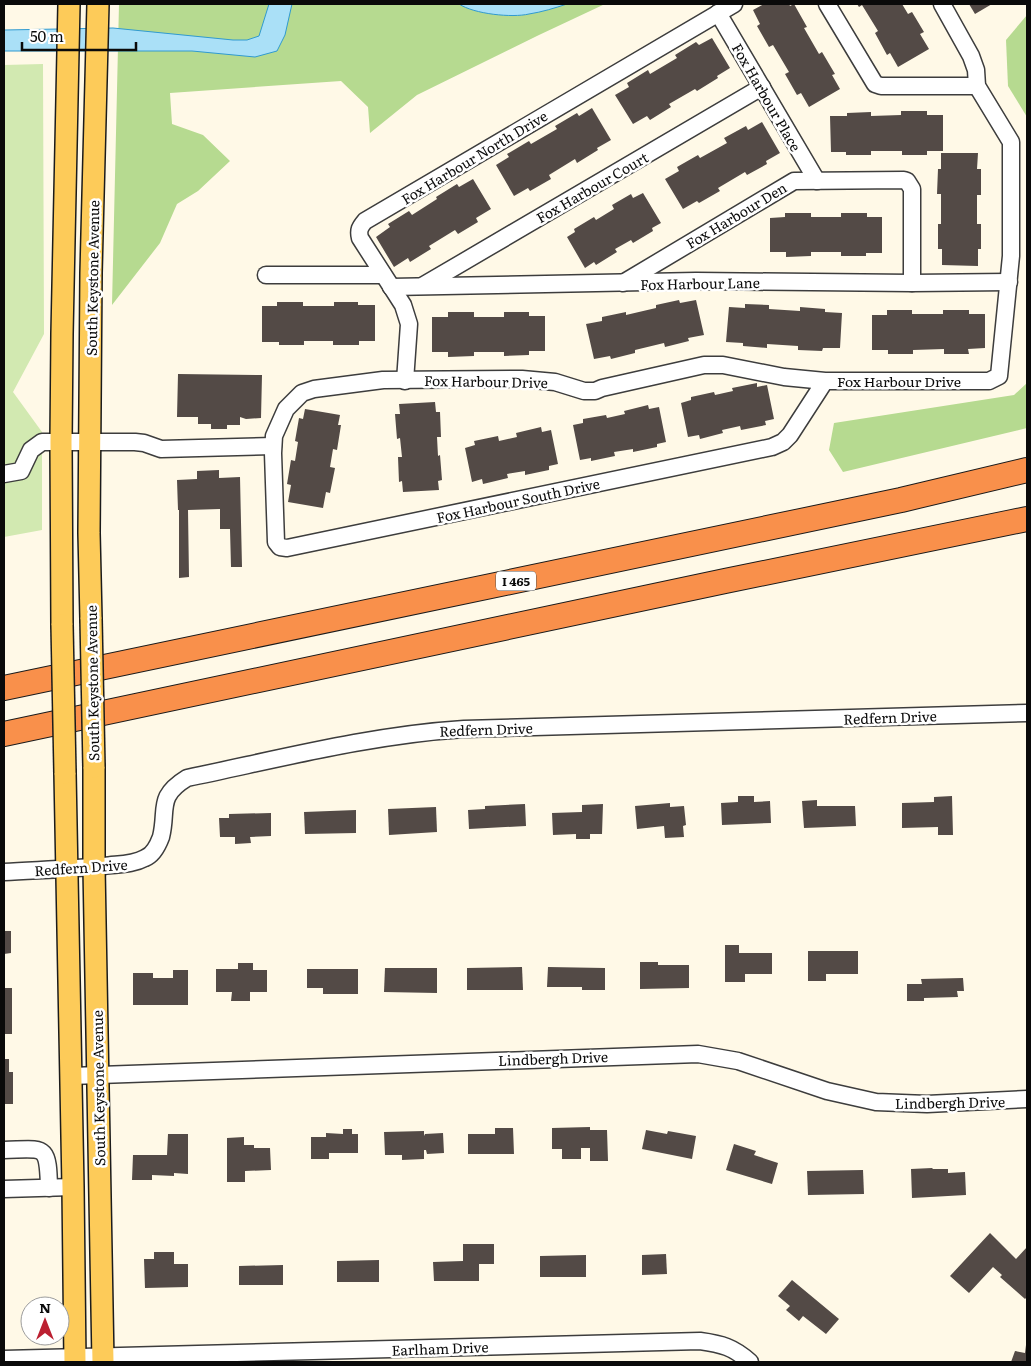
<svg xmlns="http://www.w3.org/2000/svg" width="1031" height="1366" viewBox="0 0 1031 1366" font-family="Literata,serif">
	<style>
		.green { fill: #d2e9b1 }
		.forest { fill: #b6da90 }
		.water { fill: #aae0f7; stroke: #309ad0 }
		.building { fill: #534a46 }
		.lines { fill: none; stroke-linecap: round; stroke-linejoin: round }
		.minor-casing { stroke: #3d3d3d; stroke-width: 19 }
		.major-casing { stroke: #1b1b1b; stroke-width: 24 }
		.highway-casing { stroke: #1b1b1b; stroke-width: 26 }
		.minor { stroke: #fff; stroke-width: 16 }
		.major { stroke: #fdcb59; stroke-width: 21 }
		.highway { stroke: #f9904b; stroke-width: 24 }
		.major-bridge-casing { stroke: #1b1b1b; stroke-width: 24; stroke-linecap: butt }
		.major-bridge { stroke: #fdcb59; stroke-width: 21 }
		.labels { text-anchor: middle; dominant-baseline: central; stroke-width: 5; stroke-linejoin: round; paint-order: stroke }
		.shield { fill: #fff; stroke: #545454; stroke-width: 1 }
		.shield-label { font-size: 12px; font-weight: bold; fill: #0a0a0a }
		.street-label { font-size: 14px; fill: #0a0a0a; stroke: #fff }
	</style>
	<rect width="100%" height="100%" fill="#fff9e7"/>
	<path class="green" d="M43,64L44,334L13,392L42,432V530L4,537V65Z"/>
	<g class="forest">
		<path d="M119,4H605L539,35L417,95L370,133L368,107L341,81L170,93L172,124L203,135L230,161L198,191L177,204L160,243L112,305Z"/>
		<path d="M1027,15V117L1008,86L1006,40Z"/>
		<path d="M1027,383V428L843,472L829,450L834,423L1014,395Z"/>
	</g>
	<g class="water">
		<path d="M269,4H292L285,35L277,51L255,57L192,51H4V30L113,28L233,40H247L259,36Z"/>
		<path d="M459,4H567C555,8 542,12 529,14C512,18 474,14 459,4Z"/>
	</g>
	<g class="building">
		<path d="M764,4H789L790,6L794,4L807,27L804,28L819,54L822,52L835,74L832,75L840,89L809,107L801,93L797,95L785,74L789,72L773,45L769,47L757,26L760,24L753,10Z"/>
		<path d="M857,4H902L908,14L912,12L924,32L920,34L929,49L898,67L890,53L887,55L875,33L878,31L862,5L859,7Z"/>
		<path d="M969,4H992L975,14Z"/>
		<path d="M712,38L730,68L717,76L718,78L697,91L695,89L669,104L671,107L650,120L647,116L633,124L615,95L629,87L627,83L648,70L650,74L677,58L675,55L696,42L699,45Z"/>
		<path d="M592,108L611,140L597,148L598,150L577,163L575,159L549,175L551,179L530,191L528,188L514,196L496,165L509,157L507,154L529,141L531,144L557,129L555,126L577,113L579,116Z"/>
		<path d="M901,111H927V115H943V151H927V155H902V151H871V155H846V152H831L830,116H847V113L871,112V116L901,115Z"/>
		<path d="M762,122L780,153L766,161L767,164L747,175L745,172L718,188L720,191L699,203L697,201L683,209L665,179L679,171L677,167L698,155L700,158L727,143L724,138L746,126L748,130Z"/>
		<path d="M941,153H978L977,169H981V195H977V224H981V249H978V266L942,265V249H938V224H941V194H937L938,169H941Z"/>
		<path d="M473,179L491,209L476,218L478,222L458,234L455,230L429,246L431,249L410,262L408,258L394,267L376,237L390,227L388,224L409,211L412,215L437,199L436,197L457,184L459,187Z"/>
		<path d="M643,193L661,223L652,228L653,231L633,243L631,240L615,249L617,252L596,265L594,262L585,268L567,237L575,232L574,229L594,217L596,220L614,209L612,205L631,194L633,198Z"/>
		<path d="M785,213H811V217H841V213H867V217H882V253H866V256H841V252H811V256L786,257V252H770V218L785,217Z"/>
		<path d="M679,300L680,303L696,300L704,335L688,338L689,341L665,347L664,343L635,350V353L611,359L610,356L594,359L586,324L602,321V317L626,312V315L656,308V305Z"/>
		<path d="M277,302H303V306H334V302H358V305H375V341H359V345H333V341H304V345H279V342H262V306H277Z"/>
		<path d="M745,304L769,305V309L800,311V307L825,309V312L842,313L840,348H823L822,351L798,350V346L767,344V348L743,346V343L726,342L729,307L745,308Z"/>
		<path d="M887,310H912V314H943V310H969V314H985V348L968,349L969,354H944V349L913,350V354H888V350H872V315H887Z"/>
		<path d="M448,312H474V317H504V312H529V316H545V351H529V355L504,356V352H474V356L448,357V352H432V317H448Z"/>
		<path d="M178,374L262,375L261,418L246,419L240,417V425H227V429H211V424H198V417H177Z"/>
		<path d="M757,383V387L767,385L774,419L765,421L766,425L741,430L740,426L722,430L723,433L700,439L699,435L688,437L681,403L691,400V397L714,392L715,395L733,391L732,388Z"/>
		<path d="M435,402L436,412H440L441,437H437L438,456L440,455L442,480L438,481L439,490L403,492L402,481L399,482L398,457H402L400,438L397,439L395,414H400L399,404Z"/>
		<path d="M648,405L649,409L659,407L666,442L657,444V447L633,452V449L614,452L615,456L591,461V458L580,460L573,425L583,423V419L606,415L607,418L625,414L624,411Z"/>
		<path d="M305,409L340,415L338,425H341L337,450L333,449L330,467L335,468L330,493L326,492L323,508L288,502L291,485L287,484L291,460L295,461L298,442L295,441L299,418L303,419Z"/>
		<path d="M541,427L542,432L551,430L558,464L549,466V470L525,475V471L507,474L508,478L483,484L482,479L472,482L465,448L475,445L474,441L498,436L499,441L517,437L516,433Z"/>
		<path d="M219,470V478L240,477L242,567H231L230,529H220V509L188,510L189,577L179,578V510H178L177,480L197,479V471Z"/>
		<path d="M738,796H754V802L770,801L771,823L722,825L721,803L738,802Z"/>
		<path d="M952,796L953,835H938V827L902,828V803L934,802V797Z"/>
		<path d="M817,800V806H855L856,826L804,828L802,801Z"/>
		<path d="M670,803V807L684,806L686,825L683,826L684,837L665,838L664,826L637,829L635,806Z"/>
		<path d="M525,804L526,826L469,829L468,810L485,809V806Z"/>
		<path d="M603,804L602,834H590V839H576V834L553,835L552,813L582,812V805Z"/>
		<path d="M436,807L437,832L389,835L388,809Z"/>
		<path d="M356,810V833L305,834L304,812Z"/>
		<path d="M271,813V836L250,837L251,843L235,844V837H220L219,818H229V814Z"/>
		<path d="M4,931H11V953L4,954Z"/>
		<path d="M725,945H739V953H772V974H745V982H725Z"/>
		<path d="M808,951H858V974H826V981H808Z"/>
		<path d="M640,962H658V965H689V988L640,989Z"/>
		<path d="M238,963H253V970H267V992H250V1001H231L232,992H216V969H238Z"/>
		<path d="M522,967L523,990H467V968Z"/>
		<path d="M548,967L605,968V990H582V987H547Z"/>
		<path d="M385,968H437V993L384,992Z"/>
		<path d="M307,969H358V994H323V988H307Z"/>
		<path d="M173,970H188V1005H133V973H153V978H173Z"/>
		<path d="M963,978L964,991H957L958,997L924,998V1001H907V984H922L921,979Z"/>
		<rect x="4" y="988" width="8" height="46"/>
		<path d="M4,1059H9V1072H13V1104H4Z"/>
		<path d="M590,1127V1130H607L608,1161H590V1148H581V1159H562V1149H552V1128Z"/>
		<path d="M495,1128H513L514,1154H468V1134H495Z"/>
		<path d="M343,1129H352V1134H358V1153H329V1159H311V1137H326V1133L343,1134Z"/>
		<path d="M646,1130L667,1134L668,1131L696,1136L692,1159L642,1149Z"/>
		<path d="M424,1131V1136L425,1134L443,1133L444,1153L427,1154L426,1150H424V1159L402,1160V1155H385L384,1132Z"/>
		<path d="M168,1134H188V1174L174,1173V1176L152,1175V1180H132L133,1155H167Z"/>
		<path d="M244,1137V1145H254V1148H270L271,1170L245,1171V1182H227V1138Z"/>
		<path d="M734,1144L756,1151L754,1155L778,1163L772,1184L726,1170Z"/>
		<path d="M932,1168L933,1169H948V1173L965,1172L966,1195L912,1198L911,1169Z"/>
		<path d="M863,1170L864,1194L808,1195L807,1171Z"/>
		<path d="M990,1233L1016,1259L1027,1247V1297L1025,1299L1000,1277L1002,1275L993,1267L969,1293L950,1276Z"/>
		<path d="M463,1244H494V1264H479V1281H434L433,1262L463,1261Z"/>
		<path d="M154,1252H174V1264H188V1287L145,1288L144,1259H154Z"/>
		<path d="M666,1254L667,1274L642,1275V1255Z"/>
		<path d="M586,1255V1277H540V1256Z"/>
		<path d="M379,1260V1282H337V1261Z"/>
		<path d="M283,1265V1285H239V1266Z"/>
		<path d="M792,1280L839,1319L826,1334L803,1316L799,1321L786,1310L790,1306L778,1296Z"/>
		<path d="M1026,1345L1027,1362H1011L1015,1351L1025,1353Z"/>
	</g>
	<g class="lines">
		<g class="minor-casing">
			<g id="minor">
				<path d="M827,4L875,84L881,86H977"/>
				<path d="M718,13L817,181"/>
				<path d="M266,275H383"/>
				<path d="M623,283L794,181L904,180L907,181L912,189V283"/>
				<path d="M424,285L762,87"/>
				<path d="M391,287L696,281L912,283L1009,282"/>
				<path d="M405,381L409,324L403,305L360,238C358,230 360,227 365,221L734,4"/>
				<path d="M825,381L790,435L783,442L772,447L287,548L280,547L276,542L273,453L274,436L286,409L302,393L314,389L383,380L522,379L555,382L584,391H595L602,388L704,365H723L784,377L825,381H989L999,376L1011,256V142L977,86L976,70L971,56L942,4"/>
				<path d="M4,474L21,471L31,450L42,442H135L144,443L161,449L273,446"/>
				<path d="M4,872C37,870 71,869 104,866C118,864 132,865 145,858C153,855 158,845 161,837C168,809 156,797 187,778C279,759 370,735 464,729L1027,713"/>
				<path d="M71,1076L698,1054L738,1061L827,1091L876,1102L927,1104L1027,1099"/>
				<path d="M4,1150C45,1149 48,1143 49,1188"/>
				<path d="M4,1189L73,1187"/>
				<path d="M4,1359L700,1341C722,1344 733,1347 750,1362"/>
			</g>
		</g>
		<g class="major-casing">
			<g id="major">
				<path d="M91,619L89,533L91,273L98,4"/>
				<path d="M62,625L61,442L62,334L69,4"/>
				<path d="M94,767V867L103,1362"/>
				<path d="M65,773L73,1187L75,1362"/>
			</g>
		</g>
		<g class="highway-casing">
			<g id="highway">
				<path d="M4,688L901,500L1027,470"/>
				<path d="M4,734L725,581L1027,519"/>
			</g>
		</g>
		<use href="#minor" class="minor"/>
		<use href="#major" class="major"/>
		<use href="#highway" class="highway"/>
		<g class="major-bridge-casing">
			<g id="major-bridge">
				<path d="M91,619L94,767"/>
				<path d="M62,625L65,773"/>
			</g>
		</g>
		<use href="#major-bridge" class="major-bridge"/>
	</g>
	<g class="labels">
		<rect class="shield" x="496" y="571.5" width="40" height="19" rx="4"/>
		<g class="shield-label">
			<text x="516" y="581">I 465</text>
		</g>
		<g class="street-label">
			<text transform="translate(767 97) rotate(60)">Fox Harbour Place</text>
			<text transform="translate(474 157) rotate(-31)">Fox Harbour North Drive</text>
			<text transform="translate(592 187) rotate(-30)">Fox Harbour Court</text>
			<text transform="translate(736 215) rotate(-31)">Fox Harbour Den</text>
			<text transform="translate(92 278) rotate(-89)">South Keystone Avenue</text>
			<text transform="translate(700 283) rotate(-1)">Fox Harbour Lane</text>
			<text transform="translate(486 381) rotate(1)">Fox Harbour Drive</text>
			<text x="899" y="381">Fox Harbour Drive</text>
			<text transform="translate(518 500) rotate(-12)">Fox Harbour South Drive</text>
			<text transform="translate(92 683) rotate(-91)">South Keystone Avenue</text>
			<text transform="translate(890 717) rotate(-2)">Redfern Drive</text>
			<text transform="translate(486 729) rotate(-2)">Redfern Drive</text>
			<text transform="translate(81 867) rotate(-4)">Redfern Drive</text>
			<text transform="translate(553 1058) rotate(-2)">Lindbergh Drive</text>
			<text transform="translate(98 1088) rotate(-91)">South Keystone Avenue</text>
			<text transform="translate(950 1102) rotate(-1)">Lindbergh Drive</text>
			<text transform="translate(440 1348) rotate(-2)">Earlham Drive</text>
		</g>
	</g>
	<rect width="1031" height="1366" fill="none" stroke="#0a0a0a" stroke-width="10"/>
	<g transform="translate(45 1321)"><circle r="24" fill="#ffffff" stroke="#9d9d9d"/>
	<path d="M0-4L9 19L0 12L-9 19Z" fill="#bc2031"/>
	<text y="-8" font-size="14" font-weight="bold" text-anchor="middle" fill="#0a0a0a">N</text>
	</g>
	<path d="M22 42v8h114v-8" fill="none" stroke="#0a0a0a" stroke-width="2.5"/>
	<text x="30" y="42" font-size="15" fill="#0a0a0a" stroke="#ffffff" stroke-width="4" paint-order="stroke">50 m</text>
</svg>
